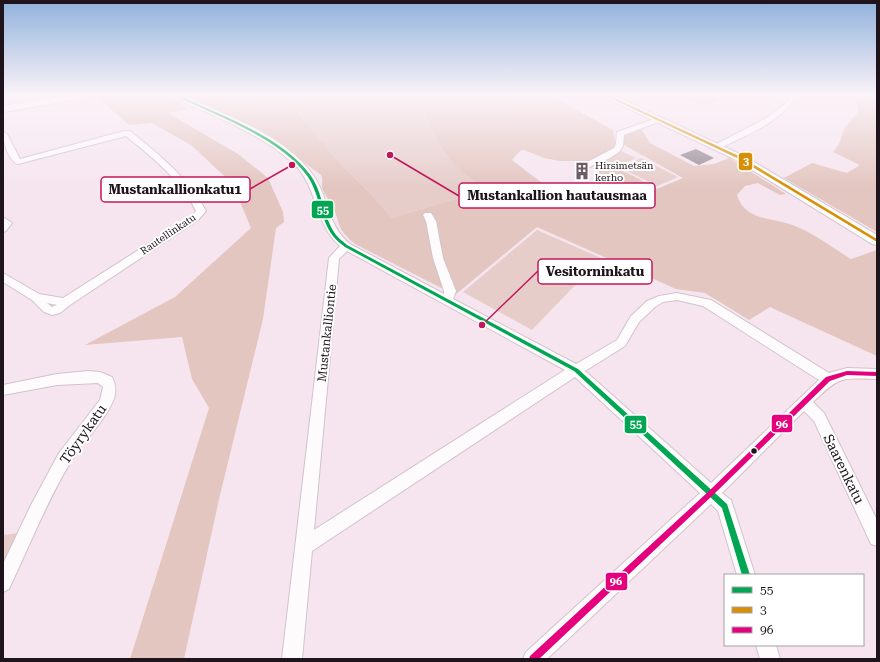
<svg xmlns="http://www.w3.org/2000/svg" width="880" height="662" viewBox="0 0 880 662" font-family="'Roboto Serif',serif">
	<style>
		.green { fill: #e6cdca }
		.forest { fill: #e3c6c0 }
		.building { fill: #968c95 }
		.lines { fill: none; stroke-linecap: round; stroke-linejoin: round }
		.street-casing { stroke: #d1c3cb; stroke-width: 2 }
		.secondary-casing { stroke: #d1c3cb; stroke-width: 2 }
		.street { fill: #fefbfd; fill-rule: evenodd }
		.secondary { fill: #fefbfd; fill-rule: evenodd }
		.bus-1-casing { stroke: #fff; stroke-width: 3 }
		.bus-2-casing { stroke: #fff; stroke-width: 3 }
		.bus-3-casing { stroke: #fff; stroke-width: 3 }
		.bus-1 { fill: #00a651; fill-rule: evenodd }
		.bus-2 { fill: #d79004; fill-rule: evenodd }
		.bus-3 { fill: #e5007d; fill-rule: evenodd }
		.bus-dot { fill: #1f141b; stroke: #fff; stroke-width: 1.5 }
		.labels { text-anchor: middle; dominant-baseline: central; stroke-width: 4; stroke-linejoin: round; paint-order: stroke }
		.far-poi-label { font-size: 10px; fill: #1f141b; stroke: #fff; text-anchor: start }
		.far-street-label { font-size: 10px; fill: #1f141b; stroke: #fff }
		.street-label { font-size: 12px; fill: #1f141b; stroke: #fff }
		.near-street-label { font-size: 14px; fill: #1f141b; stroke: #fff }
		.leader { fill: none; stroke: #c2185b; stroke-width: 1.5 }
		.callout-dot { fill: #c2185b; stroke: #fff; stroke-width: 1.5 }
		.callout { fill: #fff; stroke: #c2185b; stroke-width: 1.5 }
		.callout-label { font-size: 13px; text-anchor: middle; font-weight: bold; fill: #1f141b }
		.line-badge { stroke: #fff; stroke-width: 1.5 }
		.badge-label { font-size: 11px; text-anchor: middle; font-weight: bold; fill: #fff }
	</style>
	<rect width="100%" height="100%" fill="#f6e5ef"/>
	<g class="green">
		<path d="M284,95H418C426,114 433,138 446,154C458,168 471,179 485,190L392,218L371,194L334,157Z"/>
		<path d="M687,95H727L706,106L681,97Z"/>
		<path d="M619,150L636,158L616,167L598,163Z"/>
		<path d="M641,158L678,177L657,186L619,167Z"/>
		<path d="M537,230L601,258L532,330L463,292Z"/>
		<path d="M19,533L3,565V535Z"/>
	</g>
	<g class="forest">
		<path d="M103,95H169L187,109L168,113L238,154L268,178L283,212L284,222L276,228L263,319L220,495L184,659H130L209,408L192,379L182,337L85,345L175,297L251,228L232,183L191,145L152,123L129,125L96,96Z"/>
		<path d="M186,95H284L334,157L371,194L392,218L485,190C471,179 457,168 446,154C433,138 426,114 418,95H550L613,130L616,147L591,161H560L544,158L524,150L520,151L512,160C530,174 549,191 572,195L604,182L596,167C612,161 642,181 657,189L683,178L624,145L621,140L622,135L639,129L642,130L650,143L694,166L714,164L729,158L786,194L780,195L758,183L745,186L737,195C745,222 774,217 795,226C814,233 834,249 851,259L877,250V356L770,307L749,320L705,293L676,289L537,227L455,295L355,244C334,227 342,223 331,204C328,198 323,193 322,187C322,182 323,180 321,175L271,138Z"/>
		<path d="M856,95H877V232L784,178L812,163L847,173L860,165L833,152L839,144L844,129L858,112Z"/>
	</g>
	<path class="building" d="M696,149L714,158L699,165L680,155Z"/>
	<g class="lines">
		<g class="street-casing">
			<g id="street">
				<path d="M46,95H53L42,103H38V101Z"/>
				<path d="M174,95H182C226,116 283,133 313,175C329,197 327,226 350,244L444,294V291L433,258L426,221L423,215L425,213H431L436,221L443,258L456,291L453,299L576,364L617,340L631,316L647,301L659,296L677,293L711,300L829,373L847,368L877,369V379C840,378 840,376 813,402L824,413L877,520V546L871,544L814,421L804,411L722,493L731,500L733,506L755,575H737L718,511L711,504L547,659H523L526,652L700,493L575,377L312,551L302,659H282L329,258L340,246C314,224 318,186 293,163C269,141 240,128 212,114C200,109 183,104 174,95ZM347,251L565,370L314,530L339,259ZM677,300L703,306L819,380L711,483L585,371L625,346L639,322L655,307L663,302Z"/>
				<path d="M791,95H797C780,123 749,134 720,148L713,146L768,117L786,103Z"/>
				<path d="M657,118L664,120L624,135L623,146L619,152L610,158L585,169H582L578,167L614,148L616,144L617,132Z"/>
				<path d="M124,131H130C158,154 189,178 206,211L198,220L70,305L60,313L52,315L44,312L32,300L3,282V273L39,294L63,298L192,216L196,211C181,180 152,157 126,136L18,164C8,161 3,141 3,132L7,134L20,159ZM47,303L57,305L52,307Z"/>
				<path d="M3,217L12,223L6,231L3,232Z"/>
				<path d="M88,371L100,372L112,377C119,391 114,401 106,414C95,431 81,445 70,463C46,503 29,547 9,589L3,592V564L31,505L59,453L100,400L103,387L98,383L57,385L3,395V385L57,374Z"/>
				<path d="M756,645H776L780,659H760Z"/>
			</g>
		</g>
		<g class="secondary-casing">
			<g id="secondary">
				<path d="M72,95H90L86,98L3,112V106Z"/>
				<path d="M603,95H613L744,156L877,235V245L872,244L736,160L604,97Z"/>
			</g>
		</g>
		<use href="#street" class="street"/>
		<use href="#secondary" class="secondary"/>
		<g class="bus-1-casing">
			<path id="bus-1" d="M176,95H178C221,116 282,136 311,176C323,193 323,217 336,235C339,239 344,242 347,245L578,369L727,504L750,575H742L722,508L574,371L345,247C341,244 336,240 333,236C320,219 320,195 308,177C282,139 217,116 176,96Z"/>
		</g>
		<g class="bus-2-casing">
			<path id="bus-2" d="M606,95H608L741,157L877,239V242L739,159L606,96Z"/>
		</g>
		<g class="bus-3-casing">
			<path id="bus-3" d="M847,371L877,372V376L847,375L830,381L713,495L539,659H529L530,656L709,491L826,377Z"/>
		</g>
		<use href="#bus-1" class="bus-1"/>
		<use href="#bus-2" class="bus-2"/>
		<use href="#bus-3" class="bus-3"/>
	</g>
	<linearGradient id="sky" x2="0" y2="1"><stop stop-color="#91b2dc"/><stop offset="0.51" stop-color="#fbf3f8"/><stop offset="1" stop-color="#fbf3f8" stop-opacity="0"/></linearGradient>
	<rect width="880" height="187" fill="url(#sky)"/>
	<defs>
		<g id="building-bare" transform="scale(1.38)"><path d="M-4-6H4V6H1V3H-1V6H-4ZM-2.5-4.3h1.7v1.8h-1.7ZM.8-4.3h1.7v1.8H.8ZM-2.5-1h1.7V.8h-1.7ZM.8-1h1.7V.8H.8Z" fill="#6a5d65" stroke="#fff" stroke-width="2.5" paint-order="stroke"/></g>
	</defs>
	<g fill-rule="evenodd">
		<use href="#building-bare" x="582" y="171"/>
	</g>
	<circle class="bus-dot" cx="754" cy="451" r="3.5"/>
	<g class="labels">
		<g class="far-poi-label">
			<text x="595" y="165">Hirsimetsän<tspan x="595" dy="12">kerho</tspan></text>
		</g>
		<g class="far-street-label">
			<text transform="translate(168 234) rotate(-34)">Rautellinkatu</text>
		</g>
		<g class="street-label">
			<text transform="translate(327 333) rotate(-84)">Mustankalliontie</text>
		</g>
		<g class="near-street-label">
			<text transform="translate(83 434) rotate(-55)">Töyrykatu</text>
			<text transform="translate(844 469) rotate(64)">Saarenkatu</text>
		</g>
	</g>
	<path class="leader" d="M292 165L250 189M390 155L459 196M482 325L538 271"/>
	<g class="callout-dot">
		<circle cx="292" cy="165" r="4"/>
		<circle cx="390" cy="155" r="4"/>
		<circle cx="482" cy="325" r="4"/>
	</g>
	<g class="callout">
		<rect x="101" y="177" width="149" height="25" rx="4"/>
		<rect x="459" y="183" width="196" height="25" rx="4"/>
		<rect x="538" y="259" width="114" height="25" rx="4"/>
	</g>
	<g class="callout-label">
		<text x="175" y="194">Mustankallionkatu1</text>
		<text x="557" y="200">Mustankallion hautausmaa</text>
		<text x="595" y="276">Vesitorninkatu</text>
	</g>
	<g class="line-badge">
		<rect x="738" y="152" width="15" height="19" rx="4" fill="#d79004"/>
		<rect x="311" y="200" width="23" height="19" rx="4" fill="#00a651"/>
		<rect x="771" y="414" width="22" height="19" rx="4" fill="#e5007d"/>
		<rect x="624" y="415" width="23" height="19" rx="4" fill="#00a651"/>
		<rect x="605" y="572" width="23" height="19" rx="4" fill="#e5007d"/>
	</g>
	<g class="badge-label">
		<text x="746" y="165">3</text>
		<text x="323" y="214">55</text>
		<text x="782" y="428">96</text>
		<text x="636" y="428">55</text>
		<text x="616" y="585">96</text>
	</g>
	<rect width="880" height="662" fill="none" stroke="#1f141b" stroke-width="8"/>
	<rect x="724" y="574" width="140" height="72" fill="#ffffff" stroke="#a5a1a4"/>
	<rect x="732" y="587" width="20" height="6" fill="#00a651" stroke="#a5a1a4"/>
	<text x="760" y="594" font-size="12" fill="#1f141b">55</text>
	<rect x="732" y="607" width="20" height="6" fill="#d79004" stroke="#a5a1a4"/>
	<text x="760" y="614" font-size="12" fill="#1f141b">3</text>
	<rect x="732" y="627" width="20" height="6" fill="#e5007d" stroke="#a5a1a4"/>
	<text x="760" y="634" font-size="12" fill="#1f141b">96</text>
</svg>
